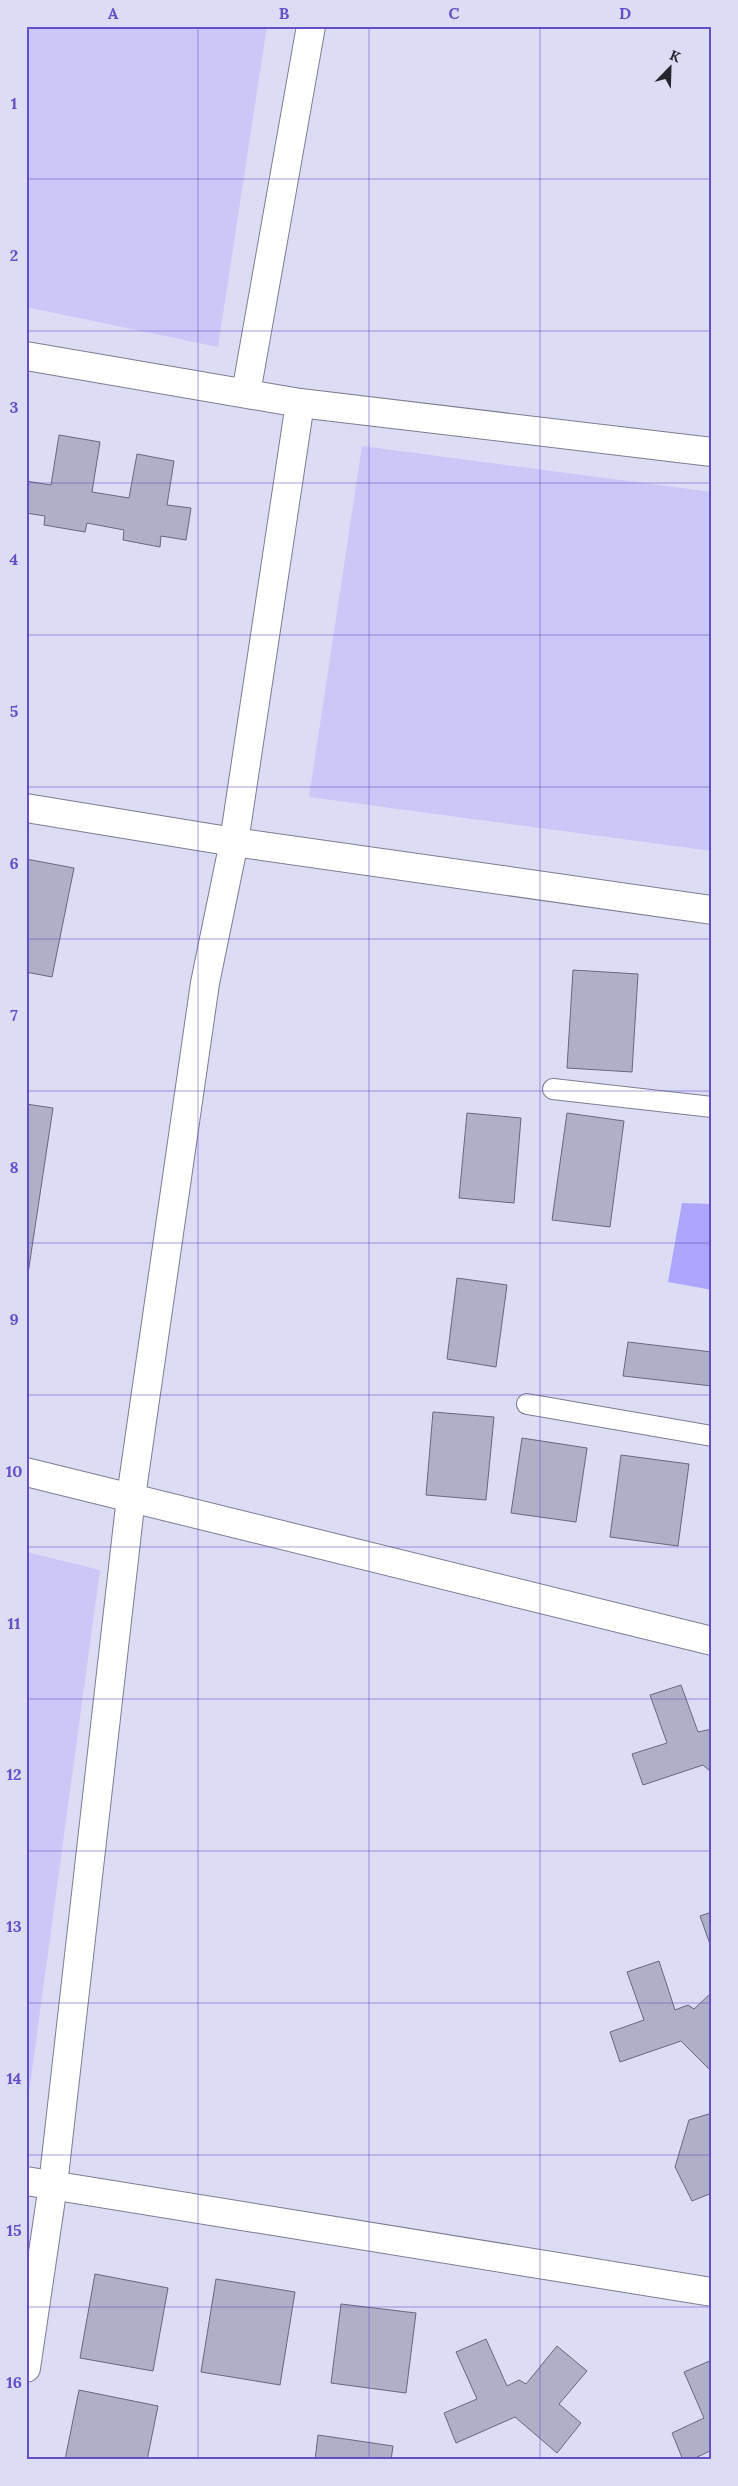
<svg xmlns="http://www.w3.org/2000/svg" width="738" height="2486" viewBox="0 0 738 2486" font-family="Lora,serif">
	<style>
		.green { fill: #cbc8f8 }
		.water { fill: #ada6fc }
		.building { fill: #b0afc8; stroke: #68677d }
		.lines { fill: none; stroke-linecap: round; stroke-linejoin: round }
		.lane-casing { stroke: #7d7c93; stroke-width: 22 }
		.street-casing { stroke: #7d7c93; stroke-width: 30 }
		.secondary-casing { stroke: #7d7c93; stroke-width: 30 }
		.lane { stroke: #fff; stroke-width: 20 }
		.street { stroke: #fff; stroke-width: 28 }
		.secondary { stroke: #fff; stroke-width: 28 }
		.grid { fill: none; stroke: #654ec7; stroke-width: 1; stroke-opacity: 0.55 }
		.neatline { fill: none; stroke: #654ec7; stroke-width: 2 }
		.grid-label { font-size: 16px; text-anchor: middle; font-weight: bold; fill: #654ec7 }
	</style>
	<rect width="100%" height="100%" fill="#dcdcf5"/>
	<g class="green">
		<path d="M26,26H267L218,347L26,307Z"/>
		<path d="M362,446L712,492V851L309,797Z"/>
		<path d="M26,1552L100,1570L26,2115Z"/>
	</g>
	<path class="water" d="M682,1203L712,1204V1290L668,1282Z"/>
	<g class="building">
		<path d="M59,435L100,442L92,492L129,498L137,454L174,461L167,505L191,508L186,540L161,536L160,547L123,540L124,530L87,523L85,532L44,525L45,516L26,513V481L51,485Z"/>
		<path d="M26,859L74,868L52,977L26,972Z"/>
		<path d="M573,970L638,974L632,1072L567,1068Z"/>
		<path d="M26,1104L53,1108L26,1287Z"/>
		<path d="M467,1113L521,1118L514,1203L459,1198Z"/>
		<path d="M567,1113L624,1121L610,1227L552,1220Z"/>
		<path d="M457,1278L507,1285L496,1367L447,1359Z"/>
		<path d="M628,1342L712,1352V1386L623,1376Z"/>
		<path d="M433,1412L494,1417L486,1500L426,1495Z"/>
		<path d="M522,1438L587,1448L576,1522L511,1513Z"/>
		<path d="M621,1455L689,1464L678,1546L610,1537Z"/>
		<path d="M681,1685L698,1732L712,1729V1773L703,1765L643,1785L632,1754L667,1743L650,1695Z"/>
		<path d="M712,1912V1946L711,1947L700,1916Z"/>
		<path d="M659,1961L675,2010L688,2005L694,2009L712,1992V2072L681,2041L620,2062L610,2032L644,2020L627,1972Z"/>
		<path d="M712,2113V2193L692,2201L675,2167L689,2120Z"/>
		<path d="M95,2274L168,2288L153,2371L80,2358Z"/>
		<path d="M216,2279L295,2292L280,2385L201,2372Z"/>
		<path d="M341,2304L416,2313L406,2393L331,2383Z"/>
		<path d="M486,2339L507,2386L519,2380L526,2384L557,2346L587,2371L559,2404L581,2423L557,2453L515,2417L456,2443L444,2413L477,2399L456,2352Z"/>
		<path d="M712,2360V2450L691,2460H683L672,2433L704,2418L684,2372Z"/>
		<path d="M79,2390L158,2406L147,2460H65Z"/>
		<path d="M318,2435L393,2446L391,2460H315Z"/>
	</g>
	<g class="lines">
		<g class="lane-casing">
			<g id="lane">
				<path d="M553,1089L712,1107"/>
				<path d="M527,1404L712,1436"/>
			</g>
		</g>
		<g class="street-casing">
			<g id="street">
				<path d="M246,393L311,26"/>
				<path d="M26,808L234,842L712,910"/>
				<path d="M26,1472L712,1641"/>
				<path d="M26,2181L712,2292"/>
				<path d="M26,2368L53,2185L131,1497L205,983L234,842L300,403"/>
			</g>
		</g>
		<g class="secondary-casing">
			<path id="secondary" d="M26,356L300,403L712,452"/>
		</g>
		<use href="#lane" class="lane"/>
		<use href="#street" class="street"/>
		<use href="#secondary" class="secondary"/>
	</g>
	<path class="grid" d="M198,26V2460M369,26V2460M540,26V2460M26,179H712M26,331H712M26,483H712M26,635H712M26,787H712M26,939H712M26,1091H712M26,1243H712M26,1395H712M26,1547H712M26,1699H712M26,1851H712M26,2003H712M26,2155H712M26,2307H712"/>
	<rect width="738" height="2486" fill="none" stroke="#dcdcf5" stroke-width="55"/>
	<g transform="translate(670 68) rotate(23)" stroke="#dcdcf5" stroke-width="4" paint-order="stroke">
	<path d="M0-4L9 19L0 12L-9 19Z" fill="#26252f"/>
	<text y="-8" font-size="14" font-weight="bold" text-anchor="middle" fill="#26252f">K</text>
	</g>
	<rect x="28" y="28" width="682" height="2430" class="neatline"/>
	<g class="grid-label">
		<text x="113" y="19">A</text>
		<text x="284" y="19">B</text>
		<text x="454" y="19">C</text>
		<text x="625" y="19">D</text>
		<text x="14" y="109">1</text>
		<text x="14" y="261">2</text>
		<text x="14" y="413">3</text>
		<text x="14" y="565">4</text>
		<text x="14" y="717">5</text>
		<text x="14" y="869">6</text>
		<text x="14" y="1021">7</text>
		<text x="14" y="1173">8</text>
		<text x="14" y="1325">9</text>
		<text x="14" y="1477">10</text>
		<text x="14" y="1629">11</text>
		<text x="14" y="1780">12</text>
		<text x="14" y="1932">13</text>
		<text x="14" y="2084">14</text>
		<text x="14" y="2236">15</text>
		<text x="14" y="2388">16</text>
	</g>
</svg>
